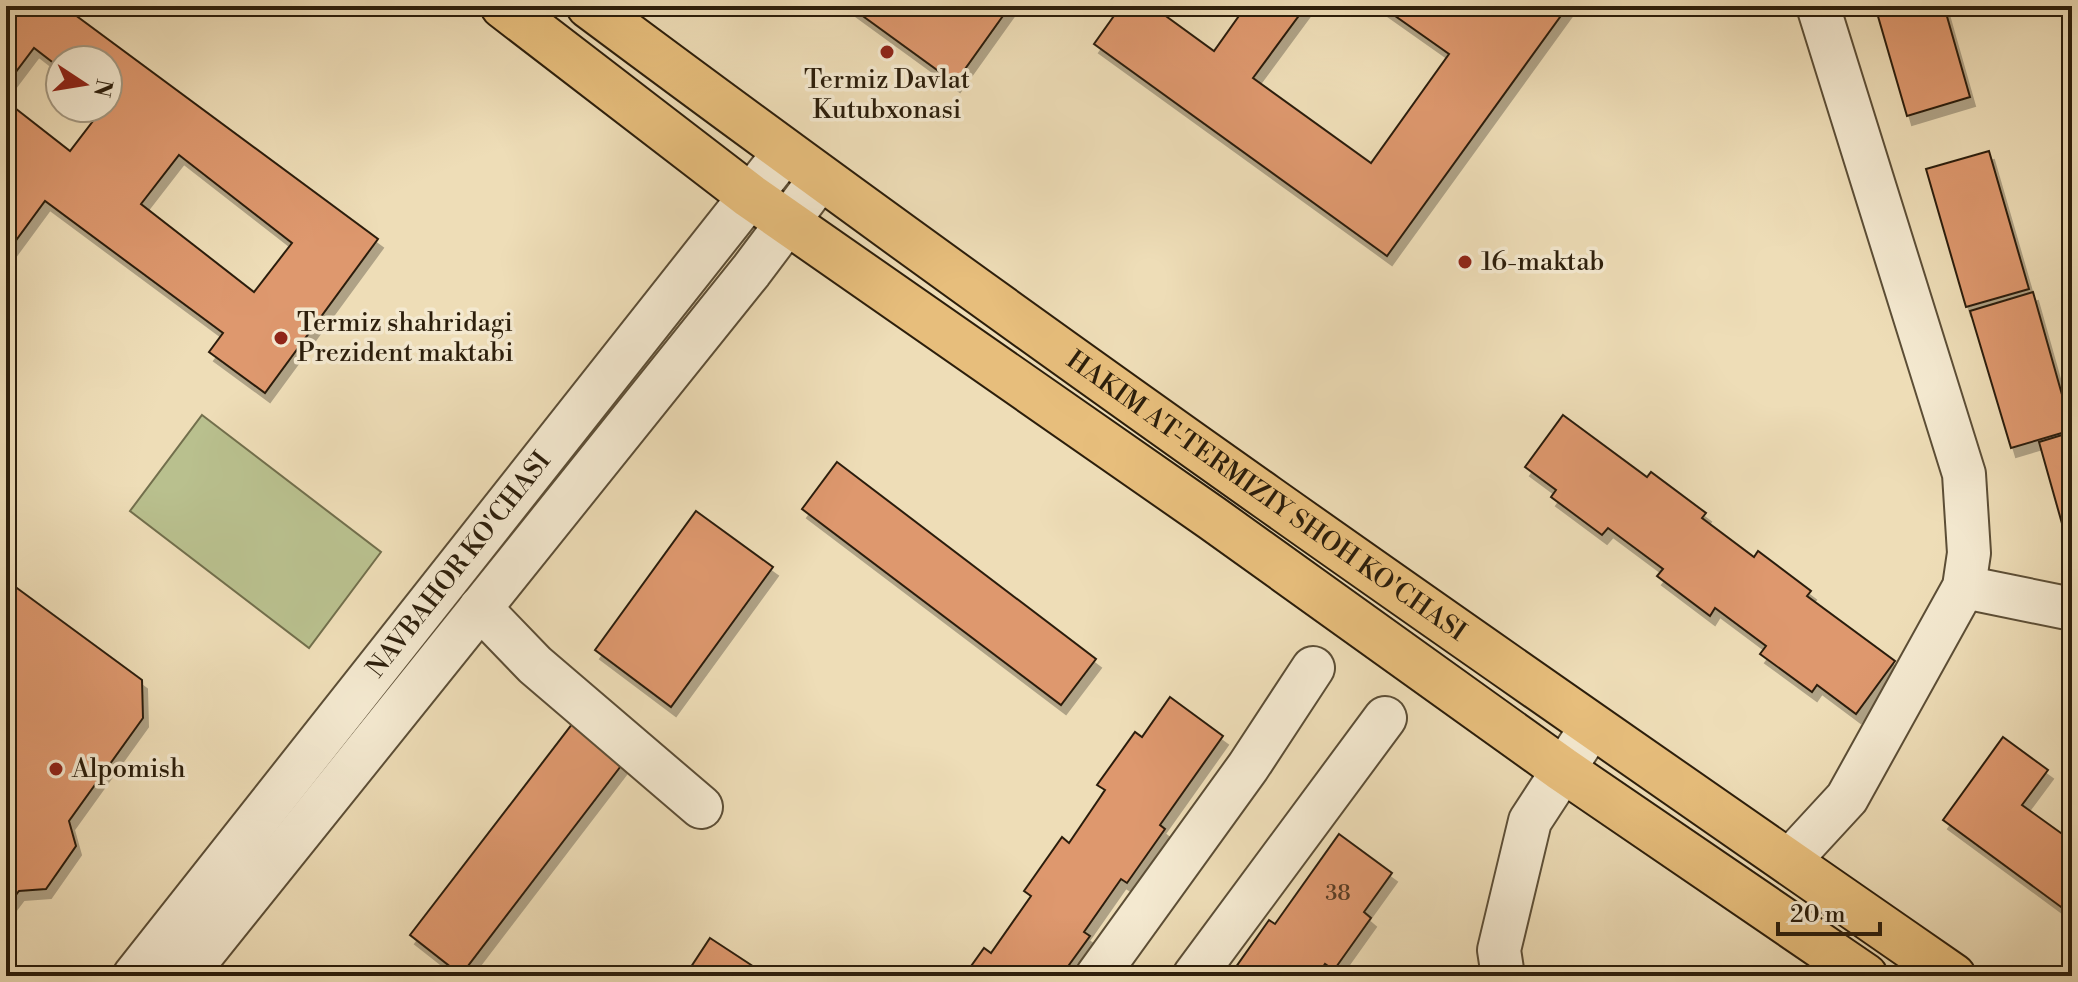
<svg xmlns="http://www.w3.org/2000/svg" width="2078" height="982" viewBox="0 0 2078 982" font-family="'Libre Bodoni',serif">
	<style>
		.green { fill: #b9c08e; stroke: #726f4c; stroke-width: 2 }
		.building { fill: #de986e; stroke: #2c1e0b; stroke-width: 2; fill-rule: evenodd; filter: url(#shadow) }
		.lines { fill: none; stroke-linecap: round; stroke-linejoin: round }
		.minor-casing { stroke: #5c4e36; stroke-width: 46 }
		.major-casing { stroke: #2c1e0b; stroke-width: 48 }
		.minor { stroke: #f4e9d0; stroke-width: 42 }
		.major { stroke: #e7be7c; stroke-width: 44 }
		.poi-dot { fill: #8f2418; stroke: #f4e9d0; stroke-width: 3 }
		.labels { text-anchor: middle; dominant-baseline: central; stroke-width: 7; stroke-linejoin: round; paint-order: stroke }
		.number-label { font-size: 22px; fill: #583c24 }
		.poi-label { font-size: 26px; fill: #2c1e0b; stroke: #f4e9d0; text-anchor: start }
		.street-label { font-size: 26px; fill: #2c1e0b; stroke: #f4e9d0 }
	</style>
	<defs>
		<filter id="shadow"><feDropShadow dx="5" dy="9" stdDeviation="0" flood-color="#0004"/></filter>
	</defs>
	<rect width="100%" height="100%" fill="#eeddb7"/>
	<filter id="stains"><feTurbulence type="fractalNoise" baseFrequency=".0025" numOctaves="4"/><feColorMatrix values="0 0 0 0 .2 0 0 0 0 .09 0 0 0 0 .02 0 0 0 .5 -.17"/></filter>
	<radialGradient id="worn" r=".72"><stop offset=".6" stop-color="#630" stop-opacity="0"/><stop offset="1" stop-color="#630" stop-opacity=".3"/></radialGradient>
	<path class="green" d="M202,415L381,552L309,648L130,511Z"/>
	<g class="building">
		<path d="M6,6H63L378,239L265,393L209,352L223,333L45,201L6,254V101L70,151L103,108H108V60H60V68L34,48L6,85ZM179,155L292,243L254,292L141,204Z"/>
		<path d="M849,6H1010L955,83Z"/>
		<path d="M1121,6H1152L1214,51L1246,6H1306L1253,78L1371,163L1449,54L1381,6H1470L1477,12L1481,6H1568L1387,256L1094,44Z"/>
		<path d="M1875,6H1944L1970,97L1907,116Z"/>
		<path d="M1989,151L2029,289L1966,307L1926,169Z"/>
		<path d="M2033,292L2072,430L2011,448L1970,311Z"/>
		<path d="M1563,415L1647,477L1651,472L1706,513L1702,518L1754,557L1758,551L1811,591L1807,596L1895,661L1856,714L1817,685L1812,692L1760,654L1766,646L1715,608L1710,616L1657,576L1663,569L1608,528L1602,535L1551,497L1556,490L1525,467Z"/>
		<path d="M2072,432V559L2039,442Z"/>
		<path d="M837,462L1096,659L1061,705L802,509Z"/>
		<path d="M696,511L773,567L671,707L595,650Z"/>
		<path d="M6,580L142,680L143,718L69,821L76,846L46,889L19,891L6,908Z"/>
		<path d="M1170,697L1223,736L1160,825L1165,829L1127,883L1121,879L1084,932L1090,936L1061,976H964L984,948L991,953L1031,896L1024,891L1062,837L1069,843L1105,790L1097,785L1135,732L1142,737Z"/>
		<path d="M576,719L627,758L461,975L410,935Z"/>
		<path d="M2003,737L2048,770L2022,805L2072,841V915L1943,820Z"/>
		<path d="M1339,834L1392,873L1364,912L1371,918L1334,970L1325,964L1317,976H1233L1231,974L1269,920L1275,924Z"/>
		<path d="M710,938L768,976H685Z"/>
	</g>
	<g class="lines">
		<g class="minor-casing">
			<g id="minor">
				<path d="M1964,587L2072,609"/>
				<path d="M480,608L535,665L701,807"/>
				<path d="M1788,862L1847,798L1964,587L1969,553L1964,474L1818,6"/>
				<path id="s1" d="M134,976L785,152"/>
				<path d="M185,976L751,271L820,179"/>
				<path d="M1097,976L1248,767L1313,668"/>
				<path d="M1194,976L1385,718"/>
				<path d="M1503,976L1499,950L1530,821L1592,726"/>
			</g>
		</g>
		<g class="major-casing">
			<g id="major">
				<path d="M503,6L750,196L1212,518L1562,769L1865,976"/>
				<path id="s2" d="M589,6C1036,340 1494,658 1953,976"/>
			</g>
		</g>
		<use href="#minor" class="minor"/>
		<use href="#major" class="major"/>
	</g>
	<g class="poi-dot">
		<circle cx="887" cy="52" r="8"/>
		<circle cx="1465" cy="262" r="8"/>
		<circle cx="281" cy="338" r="8"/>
		<circle cx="56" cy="769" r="8"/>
	</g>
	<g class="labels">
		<g class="number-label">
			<text x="1338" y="893">38</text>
		</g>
		<g class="poi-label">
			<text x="887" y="80" text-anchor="middle">Termiz Davlat<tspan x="887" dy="30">Kutubxonasi</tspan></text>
			<text x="1481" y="262">16-maktab</text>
			<text x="297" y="323">Termiz shahridagi<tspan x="297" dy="30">Prezident maktabi</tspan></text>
			<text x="72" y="769">Alpomish</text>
		</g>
		<g class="street-label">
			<text stroke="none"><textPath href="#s2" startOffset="836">HAKIM AT-TERMIZIY SHOH KO'CHASI</textPath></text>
			<text stroke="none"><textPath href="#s1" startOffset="524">NAVBAHOR KO'CHASI</textPath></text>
		</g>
	</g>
	<rect width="2078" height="982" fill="none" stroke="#eeddb7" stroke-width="32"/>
	<rect x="8" y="8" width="2062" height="966" fill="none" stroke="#2c1e0b" stroke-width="4"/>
	<rect x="16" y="16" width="2046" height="950" fill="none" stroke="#2c1e0b" stroke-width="2"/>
	<g transform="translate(84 84) rotate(102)"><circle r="38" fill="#f4e9d0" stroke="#a49881" stroke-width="2"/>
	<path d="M0-6L14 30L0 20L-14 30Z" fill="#8f2418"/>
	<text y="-12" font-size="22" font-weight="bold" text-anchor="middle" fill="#2c1e0b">N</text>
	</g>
	<path d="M1778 922v12h102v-12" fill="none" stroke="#2c1e0b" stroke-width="4"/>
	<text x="1790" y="922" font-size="24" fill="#2c1e0b" stroke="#f4e9d0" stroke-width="6" paint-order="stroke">20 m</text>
	<rect width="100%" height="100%" filter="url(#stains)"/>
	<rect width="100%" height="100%" fill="url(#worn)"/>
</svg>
